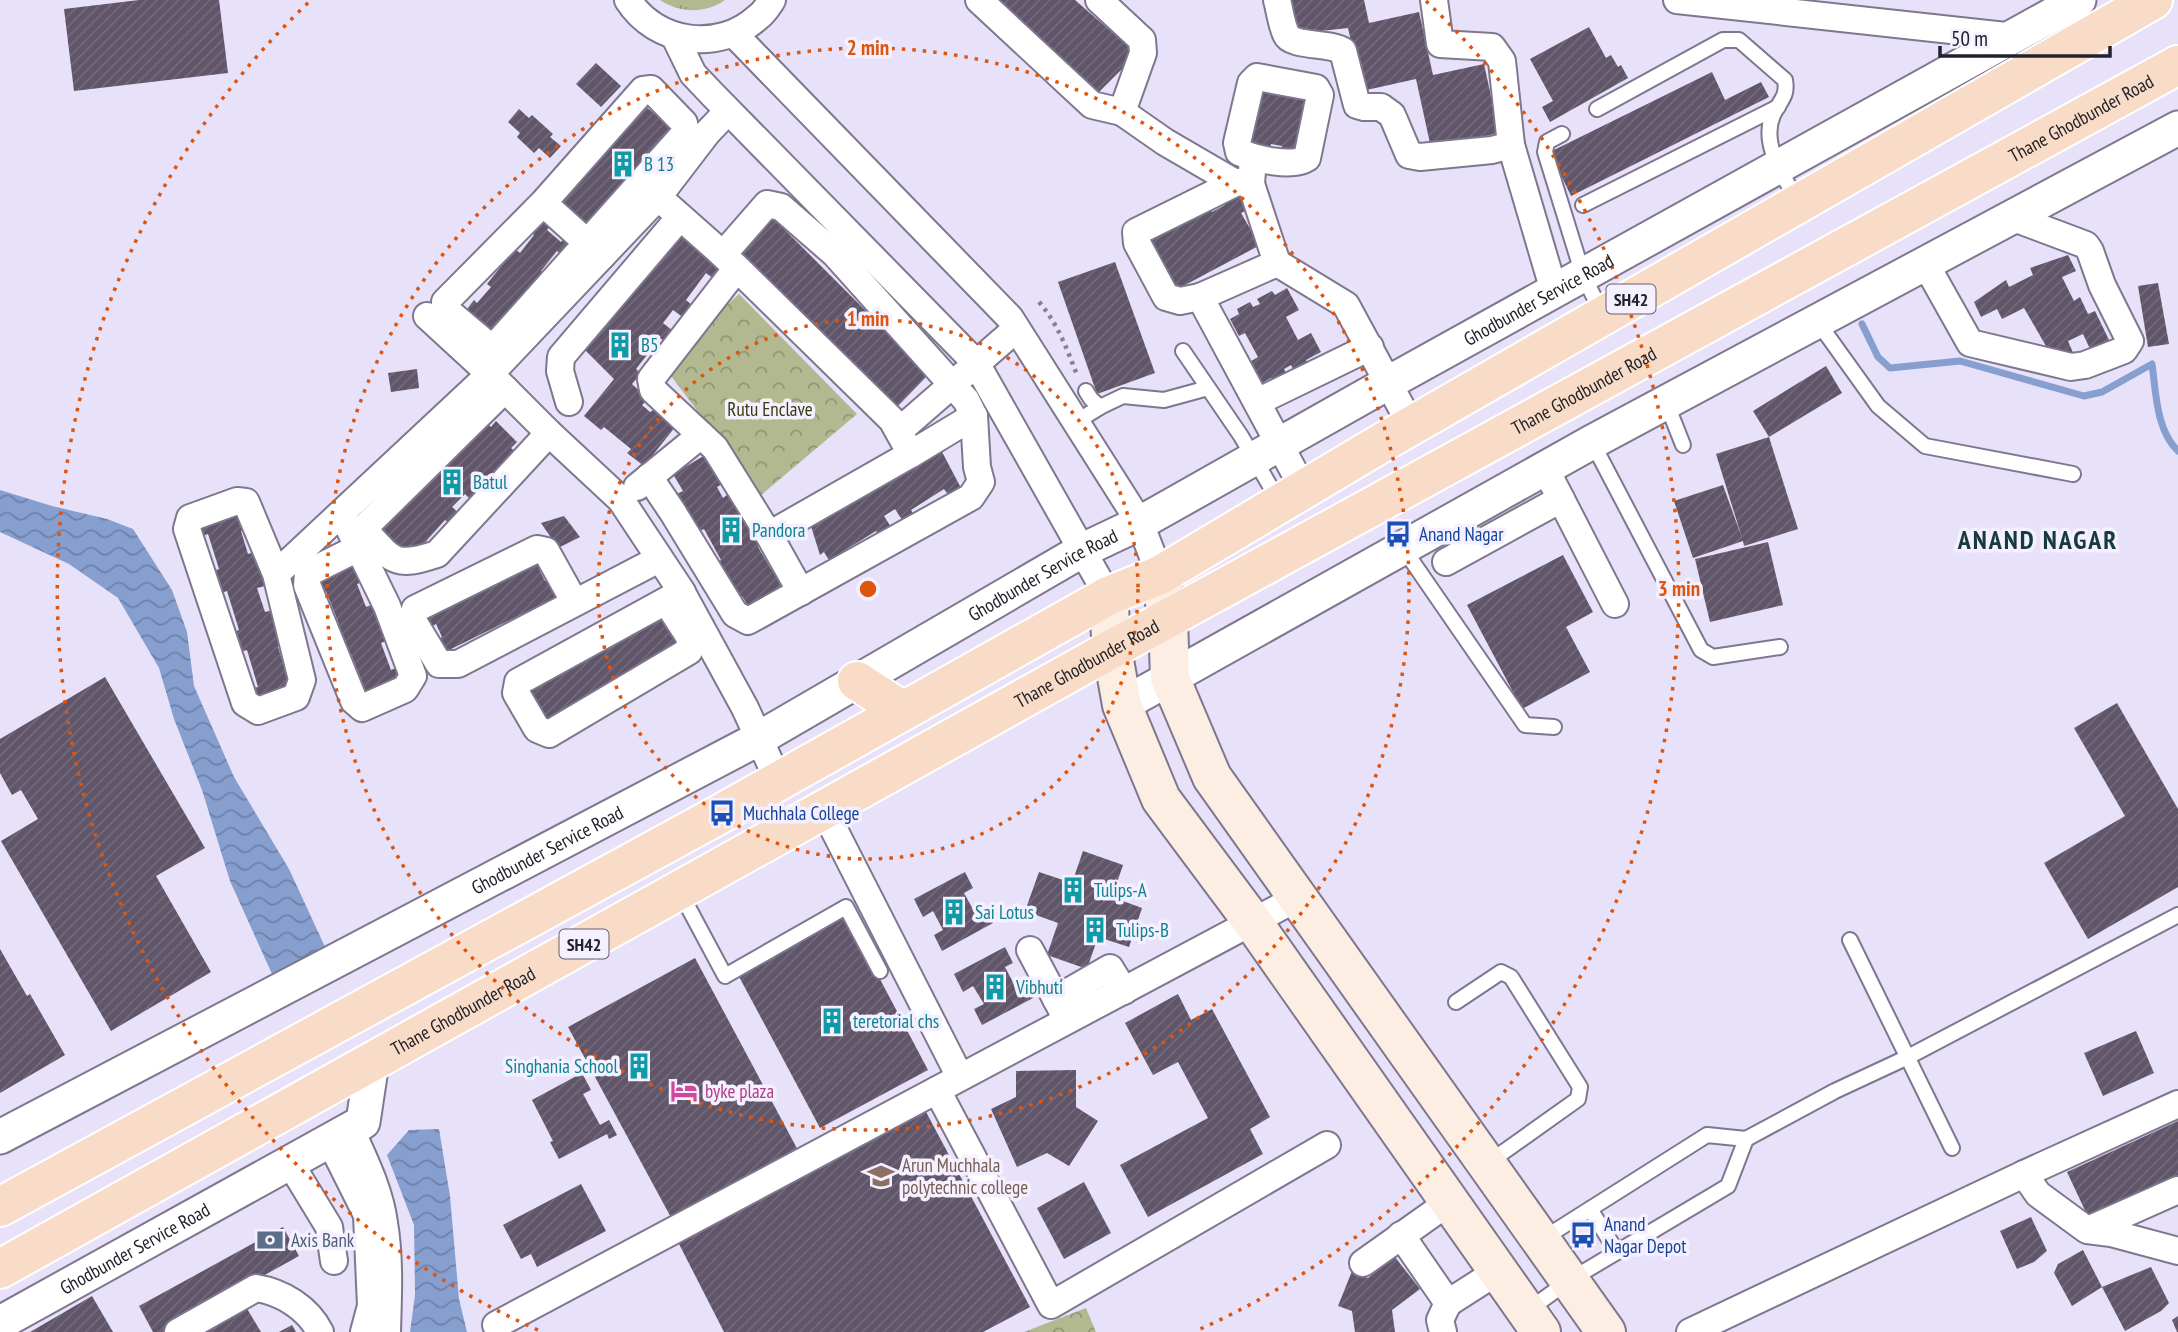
<svg xmlns="http://www.w3.org/2000/svg" width="2178" height="1332" viewBox="0 0 2178 1332" font-family="'PT Sans Narrow',sans-serif">
	<style>
		.grass { fill: url(#grass-tufts) }
		.park { fill: url(#park-crowns) }
		.water { fill: url(#water-waves) }
		.lines { fill: none; stroke-linecap: round; stroke-linejoin: round }
		.stream { stroke: #879fcf; stroke-width: 7 }
		.building { fill: url(#building-hatch) }
		.service-casing { stroke: #7e778d; stroke-width: 18 }
		.minor-casing { stroke: #7e778d; stroke-width: 30 }
		.tertiary-casing { stroke: #7e778d; stroke-width: 37 }
		.secondary-casing { stroke: #7e778d; stroke-width: 42 }
		.primary-casing { stroke: #fff; stroke-width: 42 }
		.path { stroke: #868192; stroke-width: 4.5; stroke-dasharray: 3.5 5; stroke-linecap: butt }
		.service { stroke: #fff; stroke-width: 14 }
		.minor { stroke: #fff; stroke-width: 26 }
		.tertiary { stroke: #fff; stroke-width: 33 }
		.secondary { stroke: #fceee3; stroke-width: 38 }
		.primary { stroke: #f8dcc7; stroke-width: 38 }
		.ring { fill: none; stroke: #de560e; stroke-width: 3.5; stroke-dasharray: 3.5 7 }
		.labels { text-anchor: middle; dominant-baseline: central; stroke-width: 7; stroke-linejoin: round; paint-order: stroke }
		.shield { fill: #f4f0ff; stroke: #625f6a; stroke-width: 2 }
		.shield-label { font-size: 18px; font-weight: bold; fill: #23212a }
		.street-label { font-size: 19px; fill: #23212a; stroke: #f4f0ff }
		.culture-label { font-size: 19px; fill: #0d838f; stroke: #f4f0ff; text-anchor: start }
		.park-label { font-size: 19px; fill: #363a0e; stroke: #f4f0ff }
		.transit-label { font-size: 19px; fill: #164399; stroke: #f4f0ff; text-anchor: start }
		.hotel-label { font-size: 19px; fill: #b23c85; stroke: #f4f0ff; text-anchor: start }
		.education-label { font-size: 19px; fill: #785e54; stroke: #f4f0ff; text-anchor: start }
		.service-label { font-size: 19px; fill: #4e5e75; stroke: #f4f0ff; text-anchor: start }
		.district-label { font-size: 26px; font-weight: bold; letter-spacing: 2px; fill: #173a3b; stroke: #f4f0ff }
		.centre { fill: #de560e; stroke: #f4f0ff; stroke-width: 3.5 }
		.ring-label { font-size: 21px; text-anchor: middle; font-weight: bold; fill: #de560e; stroke: #f4f0ff; stroke-width: 7; stroke-linejoin: round; paint-order: stroke }
	</style>
	<defs>
		<pattern id="grass-tufts" width="24" height="20" patternUnits="userSpaceOnUse" patternTransform="scale(1.75)"><rect width="24" height="20" fill="#b2b88f"/><path d="M3 7l-1-3M5 7V3M7 7l1-3M15 17l-1-3M17 17v-4M19 17l1-3" fill="none" stroke="#909575"/></pattern>
		<pattern id="park-crowns" width="20" height="18" patternUnits="userSpaceOnUse" patternTransform="scale(1.75)"><rect width="20" height="18" fill="#b2b88f"/><path d="M2 6a3 3 0 1 1 6 0M12 15a3 3 0 1 1 6 0" fill="none" stroke="#909575"/></pattern>
		<pattern id="water-waves" width="16" height="10" patternUnits="userSpaceOnUse" patternTransform="scale(1.75)"><rect width="16" height="10" fill="#879fcf"/><path d="M0 5q4-4 8 0t8 0" fill="none" stroke="#6e81a8"/></pattern>
		<pattern id="building-hatch" width="6" height="6" patternUnits="userSpaceOnUse" patternTransform="scale(1.75)"><rect width="6" height="6" fill="#605569"/><path d="M-1 1l2-2M0 6l6-6M5 7l2-2" fill="none" stroke="#736a7a"/></pattern>
	</defs>
	<rect width="100%" height="100%" fill="#e8e1fa"/>
	<path class="grass" d="M660,0H725C705,14 679,13 660,0Z"/>
	<g class="park">
		<path d="M739,294L857,414L761,495L662,364Z"/>
		<path d="M1086,1308L1096,1332H1024Z"/>
	</g>
	<g class="water">
		<path d="M0,490L52,506L107,519L133,529L172,590L187,632L194,686L234,777L289,869L326,949L272,974L230,881L202,790L174,719L159,668L118,598L69,564L0,532Z"/>
		<path d="M439,1129L450,1196L459,1299L467,1332H410L415,1295L414,1225L387,1155L409,1130Z"/>
	</g>
	<g class="lines">
		<path class="stream" d="M1862,324L1878,357L1890,368L1960,361L2084,396L2102,392L2152,364C2156,392 2156,430 2178,451"/>
	</g>
	<g class="building">
		<path d="M139,0H219L228,73L74,91L64,9Z"/>
		<path d="M991,0H1075L1137,54L1097,94Z"/>
		<path d="M1286,0H1364L1369,23L1419,12L1433,75L1484,64L1499,133L1431,148L1416,79L1362,91L1348,28L1294,34Z"/>
		<path d="M1589,27L1606,58L1611,55L1618,67L1621,65L1628,78L1550,122L1542,107L1553,101L1530,59Z"/>
		<path d="M596,63L621,86L601,107L576,84Z"/>
		<path d="M1712,72L1725,100L1761,82L1769,97L1571,196L1550,152Z"/>
		<path d="M1254,82L1281,87L1279,95L1289,97L1290,88L1315,93L1302,157L1281,153L1282,146L1271,144L1270,151L1243,146Z"/>
		<path d="M640,102L671,127L662,139L665,141L590,227L560,201Z"/>
		<path d="M519,109L529,118L532,115L553,134L550,137L561,146L550,158L539,148L534,153L517,137L520,133L508,122Z"/>
		<path d="M1240,192L1249,209L1241,213L1252,232L1259,228L1266,242L1170,293L1142,240L1160,231L1162,235L1178,227L1175,223L1208,205L1212,212L1225,205L1223,201Z"/>
		<path d="M770,215L929,374L895,409L736,250Z"/>
		<path d="M541,217L551,225L547,230L561,242L565,236L574,243L563,256L557,251L541,271L547,276L493,344L461,317L474,300L477,303L491,287L487,284L515,249L520,253L534,235L530,231Z"/>
		<path d="M683,229L724,268L714,279L706,273L686,300L693,306L684,318L673,310L663,323L673,331L665,342L660,338L636,369L641,373L632,384L648,399L642,405L650,412L657,408L676,426L644,466L627,453L631,449L604,427L601,430L584,416L614,379L583,348Z"/>
		<path d="M2068,255L2076,271L2062,277L2074,301L2080,297L2088,314L2095,311L2110,342L2091,351L2083,334L2068,341L2074,355L2054,360L2024,308L2002,319L1997,309L1981,317L1974,302L2006,280L2009,287L2033,275L2030,268Z"/>
		<path d="M1115,262L1155,373L1097,394L1058,282Z"/>
		<path d="M2158,283L2169,344L2148,347L2138,286Z"/>
		<path d="M1287,288L1299,310L1286,317L1298,340L1311,333L1321,352L1306,360L1308,364L1294,371L1291,365L1284,369L1287,375L1273,382L1271,378L1260,384L1248,363L1258,357L1245,333L1239,336L1230,319L1239,314L1237,309L1250,302L1253,307L1260,304L1257,299L1272,291L1275,295Z"/>
		<path d="M1826,366L1842,393L1769,437L1753,411Z"/>
		<path d="M417,369L419,388L391,392L388,373Z"/>
		<path d="M496,421L517,442L511,448L518,454L471,500L465,494L452,507L459,513L449,523L445,520L413,556L403,554L375,527L486,422L491,427Z"/>
		<path d="M1769,437L1798,529L1744,546L1743,541L1693,558L1674,501L1723,485L1742,538L1716,454Z"/>
		<path d="M940,448L961,488L949,496L944,489L911,510L915,517L904,523L895,509L884,516L891,527L878,535L876,531L842,552L844,557L832,565L824,552L820,555L810,523Z"/>
		<path d="M712,451L722,484L717,487L723,498L728,494L733,503L740,499L765,543L758,547L771,569L775,567L789,588L751,611L742,596L736,599L715,564L721,560L704,529L697,532L675,495L683,491L673,474Z"/>
		<path d="M239,511L245,530L241,531L248,554L254,552L265,586L257,588L265,612L273,610L284,645L278,647L285,670L291,668L297,688L258,700L253,688L258,687L247,650L239,652L233,632L239,630L227,591L221,593L213,571L219,569L208,534L202,536L198,524Z"/>
		<path d="M564,516L580,537L558,548L541,523Z"/>
		<path d="M1768,542L1783,605L1710,622L1695,559Z"/>
		<path d="M1563,555L1593,612L1566,627L1590,672L1522,709L1467,605Z"/>
		<path d="M539,556L544,566L539,569L545,581L550,579L559,596L443,653L437,640L442,637L436,624L431,627L424,612Z"/>
		<path d="M355,564L362,582L357,584L366,607L371,605L386,641L381,643L391,670L396,668L403,685L363,702L358,687L363,684L351,654L345,656L333,627L339,624L326,591L320,594L314,580Z"/>
		<path d="M659,613L681,641L625,684L621,676L604,685L609,694L547,721L526,688Z"/>
		<path d="M105,677L205,848L156,876L211,972L111,1031L1,841L38,819L21,790L12,795L0,773V739Z"/>
		<path d="M2117,703L2178,809V887L2088,939L2044,863L2125,816L2074,728Z"/>
		<path d="M1083,851L1123,865L1112,897L1142,908L1129,947L1098,937L1087,969L1047,955L1058,923L1025,911L1039,872L1072,883Z"/>
		<path d="M965,872L973,888L964,893L975,913L985,908L993,923L942,951L934,935L943,930L933,911L923,917L914,899Z"/>
		<path d="M845,913L928,1070L820,1128L736,971Z"/>
		<path d="M1005,947L1013,963L1005,967L1016,988L1026,983L1033,998L982,1025L974,1009L984,1004L973,986L963,992L954,974Z"/>
		<path d="M0,949L27,996L30,994L65,1055L0,1093Z"/>
		<path d="M695,958L800,1154L674,1223L568,1027Z"/>
		<path d="M1178,994L1191,1020L1212,1009L1270,1117L1250,1129L1263,1154L1148,1217L1120,1165L1208,1118L1178,1062L1153,1075L1125,1023Z"/>
		<path d="M2136,1031L2154,1073L2103,1096L2084,1053Z"/>
		<path d="M1076,1070V1107L1098,1121L1069,1166L1047,1153L1017,1167L991,1109L1016,1097V1071Z"/>
		<path d="M582,1073L591,1090L583,1094L600,1125L609,1120L617,1135L609,1139L607,1134L559,1159L550,1142L553,1141L532,1100Z"/>
		<path d="M925,1110L1030,1307L983,1332H724L678,1242Z"/>
		<path d="M2178,1121V1178L2089,1219L2067,1172Z"/>
		<path d="M1084,1182L1111,1233L1064,1259L1037,1208Z"/>
		<path d="M581,1184L606,1231L537,1267L531,1254L521,1259L503,1225Z"/>
		<path d="M2031,1217L2047,1251L2034,1262L2017,1269L2000,1231Z"/>
		<path d="M283,1227L299,1256L162,1332H153L139,1306Z"/>
		<path d="M2083,1250L2102,1287L2151,1267L2169,1303L2161,1311L2125,1331L2102,1287L2072,1306L2054,1273L2058,1264Z"/>
		<path d="M1395,1257L1420,1289L1392,1310L1395,1332H1355L1352,1311L1338,1306L1352,1271L1368,1278Z"/>
		<path d="M92,1296L113,1332H30Z"/>
		<path d="M246,1307L261,1332H204Z"/>
		<path d="M2178,1316V1332H2177L2172,1320Z"/>
		<path d="M292,1325L296,1332H279Z"/>
	</g>
	<g class="lines">
		<g class="service-casing">
			<g id="service">
				<path d="M1597,109L1723,40H1739L1785,80C1788,97 1780,100 1773,115C1760,145 1785,178 1799,203"/>
				<path d="M1562,134L1547,142L1545,152L1583,275L1603,315"/>
				<path d="M1583,205L1778,107"/>
				<path d="M1817,321L1878,406L1925,446L2073,474"/>
				<path d="M1183,351L1241,436L1280,503"/>
				<path d="M1086,391L1091,399L1100,407"/>
				<path d="M1666,402L1683,445"/>
				<path d="M1076,422L1100,407L1123,396L1164,400L1208,388"/>
				<path d="M1592,442L1701,650L1713,657L1780,647"/>
				<path d="M1403,548L1525,725L1554,727"/>
				<path d="M680,892L725,976L846,907L880,971"/>
				<path d="M1850,940L1952,1148"/>
				<path d="M1456,1002L1501,972L1511,977L1580,1087L1578,1099L1488,1163"/>
				<path d="M1746,1139L1835,1091L1908,1057L2178,915"/>
				<path d="M1590,1209L1617,1252"/>
				<path d="M1527,1311L1570,1280L1728,1186L1746,1139L1707,1135L1541,1240"/>
			</g>
		</g>
		<g class="minor-casing">
			<g id="minor">
				<path d="M628,0C656,44 719,53 758,17C764,13 768,6 772,0"/>
				<path d="M979,0L1092,105L1122,112L1165,142L1232,181L1251,184L1253,158"/>
				<path d="M1099,0L1142,40L1143,53L1122,112"/>
				<path d="M1277,0C1280,11 1281,23 1286,34C1291,47 1329,42 1343,51L1357,105L1364,107H1381L1392,115L1409,155L1420,157L1492,150L1511,145"/>
				<path d="M1434,0L1440,44L1492,47L1502,61L1511,145L1554,291"/>
				<path d="M1677,0L2015,37"/>
				<path d="M734,34L1010,318L1140,523L1160,575"/>
				<path d="M675,37L693,74L713,95L976,363L1108,596"/>
				<path d="M1257,77L1316,88L1320,95L1307,158C1292,168 1255,159 1239,152L1237,143L1251,83Z"/>
				<path d="M1235,183L1136,232L1137,243L1166,297L1180,301L1200,297L1304,490"/>
				<path d="M1251,184L1277,263"/>
				<path d="M658,197L707,133L728,111"/>
				<path d="M543,203L445,302V309L489,346L496,345L686,132L684,123L651,89L643,90L543,203L602,256"/>
				<path d="M719,251L737,268L892,420L911,454L769,535L715,448L653,390L651,379L737,268"/>
				<path d="M1925,263L1970,343L2071,367L2085,365L2124,350L2130,341L2102,285L2090,251L2086,245L2014,218"/>
				<path d="M1200,297L1277,263L1346,305L1411,425"/>
				<path d="M505,389L367,525V533C394,563 397,567 437,554L549,433"/>
				<path d="M569,402L560,371L561,357L680,217"/>
				<path d="M1257,402L1370,347"/>
				<path d="M899,431L1016,329"/>
				<path d="M911,454L974,416"/>
				<path d="M1545,468L1615,604"/>
				<path d="M649,477L672,511L735,614L748,621L971,497L981,482L977,467L974,416L966,400L835,254L781,207L767,204L726,251H719L658,197L490,374L549,433L621,500L680,589L745,708L778,780"/>
				<path d="M637,487L701,435"/>
				<path d="M347,524L387,606L413,676L405,689L362,708L354,701L307,585L308,573L358,548"/>
				<path d="M769,535L801,592"/>
				<path d="M1446,562L1561,499"/>
				<path d="M276,574L246,502L237,501L190,518L187,529L245,703L258,711L296,697L302,680L276,574L490,374L427,316"/>
				<path d="M666,601L690,638L689,651L549,734L537,729L516,693L518,682L682,592"/>
				<path d="M575,603L546,551L537,549L415,609L412,619L439,664H458L659,559"/>
				<path d="M824,810L960,1077"/>
				<path d="M1030,950L1063,1012"/>
				<path d="M1056,999L1110,968L1124,991"/>
				<path d="M937,1090L1051,1305L1327,1145"/>
				<path d="M351,1130C364,1159 380,1191 384,1223C390,1258 388,1296 387,1332"/>
				<path d="M330,1141L367,1215L371,1306L364,1332"/>
				<path d="M290,1163L329,1227L334,1261"/>
				<path d="M2024,1174L2178,1104"/>
				<path d="M2088,1230L2178,1190"/>
				<path d="M1401,1235L1448,1303L1440,1320L1443,1332"/>
				<path d="M1363,1263L1449,1202"/>
				<path d="M1448,1303L1498,1271"/>
				<path d="M496,1325L1299,897"/>
				<path d="M178,1332L256,1288C282,1292 308,1308 320,1332"/>
				<path d="M1690,1332L2024,1174L2038,1194L2087,1230L2111,1233L2178,1251"/>
			</g>
		</g>
		<g class="tertiary-casing">
			<g id="tertiary">
				<path d="M1122,705L1592,442L2178,128"/>
				<path id="s1" d="M0,1137L758,739L1083,550L1140,523L1388,383L2079,0"/>
				<path id="s2" d="M0,1323L363,1122L372,1062"/>
			</g>
		</g>
		<g class="secondary-casing">
			<g id="secondary">
				<path d="M1160,575L1168,619L1170,678L1212,777L1606,1332"/>
				<path d="M1108,596L1112,649L1122,705L1161,799L1252,921L1541,1332"/>
			</g>
		</g>
		<g class="primary-casing">
			<g id="primary">
				<path d="M857,681L903,711"/>
				<path d="M0,1207L722,813L1108,596L1160,575L1390,438L2153,0"/>
				<path id="s3" d="M0,1269L1112,649L2178,65"/>
			</g>
		</g>
		<path class="path" d="M1039,302C1058,324 1067,349 1077,375"/>
		<use href="#service" class="service"/>
		<use href="#minor" class="minor"/>
		<use href="#tertiary" class="tertiary"/>
		<use href="#secondary" class="secondary"/>
		<use href="#primary" class="primary"/>
	</g>
	<g class="ring">
		<circle cx="868" cy="589" r="270"/>
		<circle cx="868" cy="589" r="541"/>
		<path d="M538 1330A811 811 0 0 1 310 1M1426 1A811 811 0 0 1 1198 1330"/>
	</g>
	<defs>
		<g id="building-bare" transform="scale(2.1)"><path d="M-4-6H4V6H1V3H-1V6H-4ZM-2.5-4.3h1.7v1.8h-1.7ZM.8-4.3h1.7v1.8H.8ZM-2.5-1h1.7V.8h-1.7ZM.8-1h1.7V.8H.8Z" fill="#0f9aa8" stroke="#f4f0ff" stroke-width="2.5" paint-order="stroke"/></g>
		<g id="bus-bare" transform="scale(2.1)"><path d="M-5-6H5V4H4V6H2V4H-2V6H-4V4H-5ZM-3.5-4V0h7V-4ZM-3.5 1.2v1.5H-2V1.2ZM2 1.2v1.5H3.5V1.2Z" fill="#1a4fb4" stroke="#f4f0ff" stroke-width="2.5" paint-order="stroke"/></g>
		<g id="hotel-bare" transform="scale(2.1)"><path d="M-6-4.5h1.5V1H6V5H4.5V3h-9V5H-6ZM-4 0a1.8 1.8 0 1 1 3.6 0ZM.5 0V-2.5h3Q6-2.5 6 0Z" fill="#d1479c" stroke="#f4f0ff" stroke-width="2.5" paint-order="stroke"/></g>
		<g id="university-bare" transform="scale(2.1)"><path d="M0-5L7-2L0 1L-7-2ZM-4 1L0 2.5L4 1V4Q0 6-4 4Z" fill="#8d6e63" stroke="#f4f0ff" stroke-width="2.5" paint-order="stroke"/></g>
		<g id="bank-bare" transform="scale(2.1)"><path d="M-6-4H6V4H-6ZM0-2.3a2.3 2.3 0 1 0 0 4.6a2.3 2.3 0 1 0 0-4.6Z" fill="#5c6f8a" stroke="#f4f0ff" stroke-width="2.5" paint-order="stroke"/></g>
	</defs>
	<g fill-rule="evenodd">
		<use href="#building-bare" x="623" y="164"/>
		<use href="#building-bare" x="620" y="345"/>
		<use href="#building-bare" x="452" y="482"/>
		<use href="#building-bare" x="731" y="530"/>
		<use href="#bus-bare" x="1398" y="534"/>
		<use href="#bus-bare" x="722" y="813"/>
		<use href="#building-bare" x="1073" y="890"/>
		<use href="#building-bare" x="954" y="912"/>
		<use href="#building-bare" x="1095" y="930"/>
		<use href="#building-bare" x="995" y="987"/>
		<use href="#building-bare" x="832" y="1021"/>
		<use href="#building-bare" x="639" y="1066"/>
		<use href="#hotel-bare" x="684" y="1091"/>
		<use href="#university-bare" x="881" y="1176"/>
		<use href="#bus-bare" x="1583" y="1235"/>
		<use href="#bank-bare" x="270" y="1240"/>
	</g>
	<g class="labels">
		<g class="shield">
			<rect x="1606.5" y="284.5" width="49" height="29" rx="5"/>
			<rect x="559.5" y="929.5" width="49" height="29" rx="5"/>
		</g>
		<g class="shield-label">
			<text x="1631" y="299">SH42</text>
			<text x="584" y="944">SH42</text>
		</g>
		<g class="street-label">
			<text stroke="none"><textPath href="#s3" startOffset="2378">Thane Ghodbunder Road</textPath></text>
			<text stroke="none"><textPath href="#s1" startOffset="1752">Ghodbunder Service Road</textPath></text>
			<text stroke="none"><textPath href="#s3" startOffset="1811">Thane Ghodbunder Road</textPath></text>
			<text stroke="none"><textPath href="#s1" startOffset="1185">Ghodbunder Service Road</textPath></text>
			<text stroke="none"><textPath href="#s3" startOffset="1244">Thane Ghodbunder Road</textPath></text>
			<text stroke="none"><textPath href="#s1" startOffset="618">Ghodbunder Service Road</textPath></text>
			<text stroke="none"><textPath href="#s3" startOffset="530">Thane Ghodbunder Road</textPath></text>
			<text stroke="none"><textPath href="#s2" startOffset="154">Ghodbunder Service Road</textPath></text>
		</g>
		<g class="culture-label">
			<text x="644" y="164">B 13</text>
			<text x="641" y="345">B5</text>
			<text x="473" y="482">Batul</text>
			<text x="752" y="530">Pandora</text>
			<text x="1094" y="890">Tulips-A</text>
			<text x="975" y="912">Sai Lotus</text>
			<text x="1116" y="930">Tulips-B</text>
			<text x="1016" y="987">Vibhuti</text>
			<text x="853" y="1021">teretorial chs</text>
			<text x="618" y="1066" text-anchor="end">Singhania School</text>
		</g>
		<g class="park-label">
			<text x="770" y="409">Rutu Enclave</text>
		</g>
		<g class="transit-label">
			<text x="1419" y="534">Anand Nagar</text>
			<text x="743" y="813">Muchhala College</text>
			<text x="1604" y="1224">Anand<tspan x="1604" dy="22">Nagar Depot</tspan></text>
		</g>
		<g class="hotel-label">
			<text x="705" y="1091">byke plaza</text>
		</g>
		<g class="education-label">
			<text x="902" y="1165">Arun Muchhala<tspan x="902" dy="22">polytechnic college</tspan></text>
		</g>
		<g class="service-label">
			<text x="291" y="1240">Axis Bank</text>
		</g>
		<g class="district-label">
			<text x="2038" y="539">ANAND NAGAR</text>
		</g>
	</g>
	<circle cx="868" cy="589" r="10" class="centre"/>
	<g class="ring-label">
		<text x="868" y="55">2 min</text>
		<text x="868" y="326">1 min</text>
		<text x="1679" y="596">3 min</text>
	</g>
	<path d="M1940 46v10h170v-10" fill="none" stroke="#23212a" stroke-width="3.5"/>
	<text x="1951" y="46" font-size="21" fill="#23212a" stroke="#f4f0ff" stroke-width="5" paint-order="stroke">50 m</text>
</svg>
